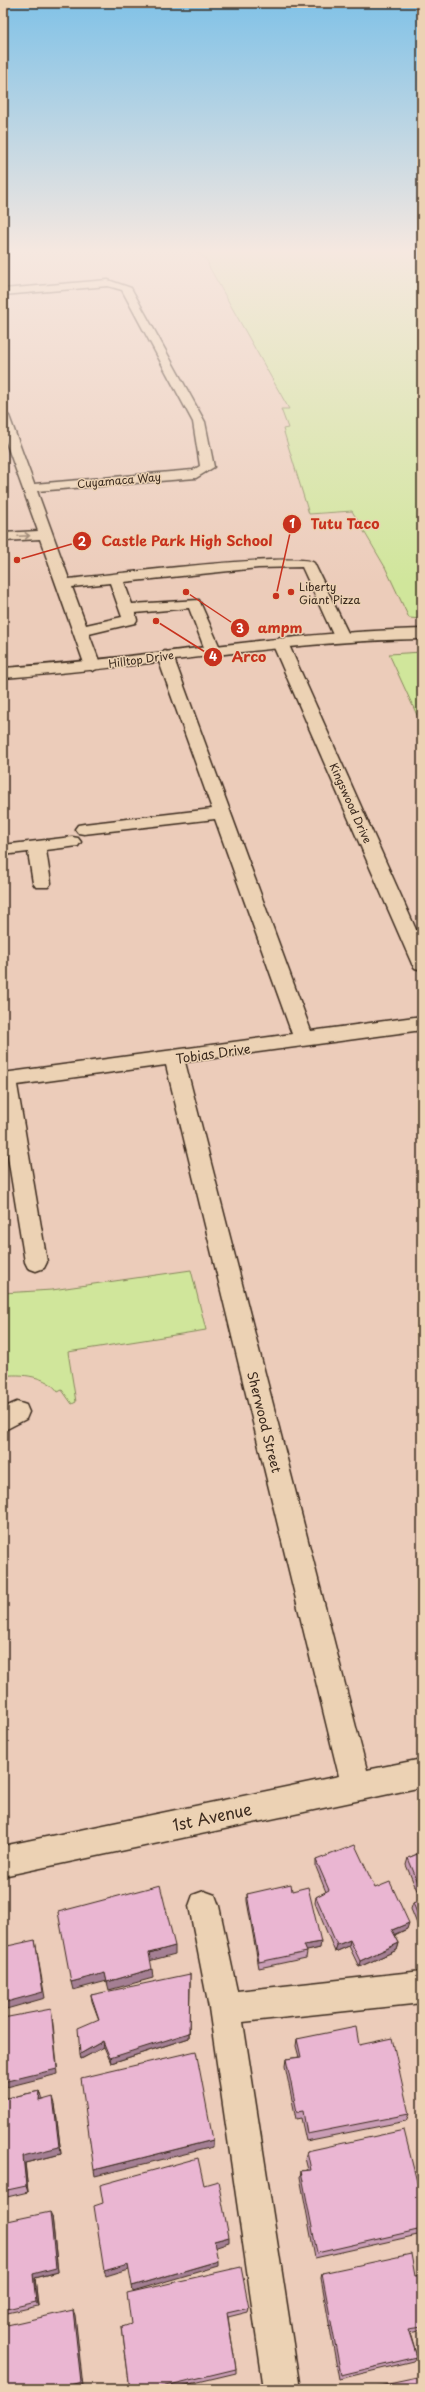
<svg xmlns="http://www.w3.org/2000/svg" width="425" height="2392" viewBox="0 0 425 2392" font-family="'Playpen Sans',sans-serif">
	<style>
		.green { fill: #d0e69b; stroke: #86885c }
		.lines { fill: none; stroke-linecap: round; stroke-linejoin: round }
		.minor-casing { stroke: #3b2a1e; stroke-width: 3 }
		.major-casing { stroke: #3b2a1e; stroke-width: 3 }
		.minor { fill: #ecd2b4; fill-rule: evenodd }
		.major { fill: #ecd2b4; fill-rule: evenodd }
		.wall { fill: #c99db5; stroke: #3b2a1e }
		.shaded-wall { fill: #a47f93; stroke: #3b2a1e }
		.building { fill: #eab6d2; stroke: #3b2a1e }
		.oneway { stroke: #947e69 }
		.poi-dot { fill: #c8321e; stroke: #ecd2b4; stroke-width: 1.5 }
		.labels { text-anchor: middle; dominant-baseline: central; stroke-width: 3; stroke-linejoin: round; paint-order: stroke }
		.far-street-label { font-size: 11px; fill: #3b2a1e; stroke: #ecd2b4 }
		.far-poi-label { font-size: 11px; fill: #3b2a1e; stroke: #ecd2b4; text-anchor: start }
		.street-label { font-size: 13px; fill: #3b2a1e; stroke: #ecd2b4 }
		.near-street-label { font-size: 16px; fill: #3b2a1e; stroke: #ecd2b4 }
		.leader { fill: none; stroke: #c8321e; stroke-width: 1.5 }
		.callout-dot { fill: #c8321e; stroke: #ecd2b4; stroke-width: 1.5 }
		.mark-label { font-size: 12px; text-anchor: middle; font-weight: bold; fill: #fff }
		.callout-label { font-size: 14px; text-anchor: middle; font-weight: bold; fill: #c8321e; stroke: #ecd2b4; stroke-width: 3; stroke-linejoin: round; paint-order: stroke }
	</style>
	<rect width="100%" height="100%" fill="#ecccba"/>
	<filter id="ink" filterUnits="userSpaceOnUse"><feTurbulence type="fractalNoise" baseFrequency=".025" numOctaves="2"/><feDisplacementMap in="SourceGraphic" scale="8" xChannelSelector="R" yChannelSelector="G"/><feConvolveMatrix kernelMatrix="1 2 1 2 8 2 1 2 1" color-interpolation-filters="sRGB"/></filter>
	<g filter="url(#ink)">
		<g class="green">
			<path d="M186,249H422V619L409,618L385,567L352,511L309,514L283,429L288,428L281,409H289L208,265L209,264C204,255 196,251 186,249Z"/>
			<path d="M422,652V726L389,654Z"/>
			<path d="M191,1270L206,1330L68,1352L76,1402L72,1404L62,1390L58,1392C48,1376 20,1373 3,1376V1293L52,1290Z"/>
		</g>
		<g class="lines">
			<g class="minor-casing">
				<g id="minor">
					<path d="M108,280L131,288L205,422L214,467L196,478L37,491L69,579C96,576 305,550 314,563L350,637L347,640L342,642L334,637L302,567L258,568L124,582L132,604L199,600L221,650L218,653H208L205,650L189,608L135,613L137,620L135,623L89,634L101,666L93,671L85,666L40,539L3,541V533L38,531L3,434V412L9,416L34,484L193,470L200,466L193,422L122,290L108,286L3,295V289ZM110,583L122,617L86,625L72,587Z"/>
					<path d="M280,638L288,643L422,943V970L415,968L412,964L272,643Z"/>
					<path d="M165,651L173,656L311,1031L422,1016V1030L185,1062L367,1770L422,1759V1787L3,1876V1846L339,1776L166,1065L17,1085L47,1262L44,1268L36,1271L28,1268L25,1262L3,1126V1073L292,1034L215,819L84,834L78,833L75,829L78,825L84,824L212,809L157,656Z"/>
					<path d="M72,837L78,838L81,842L78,846L46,850L51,883L48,887H36L33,883L28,852L3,855V845Z"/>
					<path d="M17,1402L26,1405L29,1412L26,1419L3,1431V1408Z"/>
					<path d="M204,1891L215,1895L219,1906L237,1991L422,1971V2003L243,2022L300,2389H264L209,2008L189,1906L193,1895Z"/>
				</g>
			</g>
			<g class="major-casing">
				<path id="major" d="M422,629V639C281,641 143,668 3,678V668C143,659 281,632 422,629Z"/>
			</g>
			<use href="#minor" class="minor"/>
			<use href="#major" class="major"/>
		</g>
		<g class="wall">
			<path d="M422,1852V1936L411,1909L413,1903L421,1900L406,1865L408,1858Z"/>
			<path d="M316,1860L375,1888L407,1929L395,1935L399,1943L397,1950L359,1967L349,1946L335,1952L315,1903L316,1897L326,1892L316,1867Z"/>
			<path d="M292,1891L320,1948L306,1951L307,1952L306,1958L259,1968L247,1901V1894Z"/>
			<path d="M190,1980L189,2038L111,2063L104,2047L81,2059L99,2020L92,2001L91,1995Z"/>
			<path d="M297,2039L359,2045L409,2114L406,2121L306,2141L301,2118L296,2119L285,2066L286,2059L299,2057L296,2046Z"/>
			<path d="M422,2053V2060L420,2058Z"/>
			<path d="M40,2091L42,2098V2100L55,2104L61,2154L25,2163L28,2192L3,2198V2099Z"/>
			<path d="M307,2151L422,2202V2234L315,2258L300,2177L301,2171L308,2170L305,2158Z"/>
			<path d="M52,2216L58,2272L35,2278L38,2306L3,2314V2222Z"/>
			<path d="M322,2273L415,2276L422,2275V2330L410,2333L417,2357L414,2361L339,2379L321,2278Z"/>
			<path d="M249,2308L248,2312L228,2317L236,2369V2373L169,2389H130L122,2327Z"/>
		</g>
		<g class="shaded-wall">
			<path d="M409,1923L407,1929L391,1936L392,1930Z"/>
			<path d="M35,1940L36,1946L45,1998L3,2010V2003Z"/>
			<path d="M350,1940L349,1946L335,1952L337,1945Z"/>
			<path d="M321,1942L320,1948L303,1952L304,1945Z"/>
			<path d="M399,1943L397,1950L359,1967L360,1961Z"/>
			<path d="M175,1946V1954L149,1961V1953Z"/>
			<path d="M152,1969L153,1978L109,1990L107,1982Z"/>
			<path d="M105,1973L107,1981L73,1990L71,1982Z"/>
			<path d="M190,1974L189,2038L111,2063L110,2058Z"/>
			<path d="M51,2009L52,2015L58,2074L3,2088V2082Z"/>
			<path d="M103,2041L104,2047L81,2059L80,2054Z"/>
			<path d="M40,2091L42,2098L41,2108L39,2101Z"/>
			<path d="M53,2097L55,2104L61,2154L25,2163L28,2192L26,2186L23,2156Z"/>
			<path d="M213,2140V2147L95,2176L94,2170Z"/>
			<path d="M50,2212L52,2216L58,2272L35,2278L38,2306L36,2302L33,2274Z"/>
			<path d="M229,2237V2242L214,2247V2241Z"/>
			<path d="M218,2261V2266L133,2291L132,2286Z"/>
			<path d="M128,2264L129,2269L106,2276L104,2271Z"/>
			<path d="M73,2310L75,2315L83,2386L72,2389H55Z"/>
		</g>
		<g class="building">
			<path d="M355,1845L375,1888L390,1882L409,1923L392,1930L399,1943L360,1961L350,1940L337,1945L316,1897L329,1890L316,1860Z"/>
			<path d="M422,1852V1892L408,1858Z"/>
			<path d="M291,1884L292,1891L308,1887L321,1942L304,1945L307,1952L259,1962L247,1894Z"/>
			<path d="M160,1885L175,1946L149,1953L152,1969L107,1982L105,1973L71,1982L58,1912Z"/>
			<path d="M422,1899V1925L413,1903Z"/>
			<path d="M35,1940L43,1992L3,2003V1947Z"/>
			<path d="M190,1974L189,2033L110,2058L103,2041L80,2054L78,2028L99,2019L91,1995Z"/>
			<path d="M51,2009L57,2069L3,2082V2018Z"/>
			<path d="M356,2027L359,2045L392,2038L409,2114L307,2134L303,2111L297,2112L286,2059L301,2057L297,2039Z"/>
			<path d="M196,2051L213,2140L94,2170L81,2078Z"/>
			<path d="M40,2091L39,2101L53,2097L59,2147L23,2156L26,2186L3,2191V2099Z"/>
			<path d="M404,2130L422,2202V2229L317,2253L301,2171L311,2170L307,2151Z"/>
			<path d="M198,2158L204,2185L218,2181L229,2237L214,2241L218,2261L132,2286L128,2264L104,2271L94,2206L103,2203L100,2185Z"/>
			<path d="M50,2212L56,2268L33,2274L36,2302L3,2310V2222Z"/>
			<path d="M411,2254L415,2276L422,2275V2327L408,2329L417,2357L341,2375L322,2273Z"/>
			<path d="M241,2267L249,2308L227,2313L236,2369L153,2389H130L122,2327L131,2324L127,2293Z"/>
			<path d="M73,2310L81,2382L55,2389H3V2326Z"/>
			<path d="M422,2377V2389H365Z"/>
		</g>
		<defs><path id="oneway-shaft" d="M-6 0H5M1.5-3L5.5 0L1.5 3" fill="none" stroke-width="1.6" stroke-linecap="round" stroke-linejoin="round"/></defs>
		<use class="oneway" href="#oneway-shaft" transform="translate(24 536) rotate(-3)"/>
	</g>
	<linearGradient id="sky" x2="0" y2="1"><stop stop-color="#81c2e7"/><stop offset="0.43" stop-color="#f6e8e0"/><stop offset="1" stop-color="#f6e8e0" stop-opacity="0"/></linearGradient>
	<rect width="425" height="584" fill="url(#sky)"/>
	<circle class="poi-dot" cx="291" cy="592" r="4"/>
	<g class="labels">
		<g class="far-street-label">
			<text transform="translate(119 480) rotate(-5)">Cuyamaca Way</text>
			<text transform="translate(141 659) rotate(-8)">Hilltop Drive</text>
			<text transform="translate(351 803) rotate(66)">Kingswood Drive</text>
		</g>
		<g class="far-poi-label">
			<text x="299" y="586">Liberty<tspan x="299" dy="13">Giant Pizza</tspan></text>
		</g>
		<g class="street-label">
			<text transform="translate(213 1053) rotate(-8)">Tobias Drive</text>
			<text transform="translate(265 1422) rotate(76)">Sherwood Street</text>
		</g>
		<g class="near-street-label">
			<text transform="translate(212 1816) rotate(-12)">1st Avenue</text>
		</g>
	</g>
	<path class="leader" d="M276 596L292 524M17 560L82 541M186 592L240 628M156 621L213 657"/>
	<g class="callout-dot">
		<circle cx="276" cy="596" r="4"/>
		<circle cx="17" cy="560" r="4"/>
		<circle cx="186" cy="592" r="4"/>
		<circle cx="156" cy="621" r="4"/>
		<circle cx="292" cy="524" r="10"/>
		<circle cx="82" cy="541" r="10"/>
		<circle cx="240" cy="628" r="10"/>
		<circle cx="213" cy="657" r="10"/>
	</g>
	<g class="mark-label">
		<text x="292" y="528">1</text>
		<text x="82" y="546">2</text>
		<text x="240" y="633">3</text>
		<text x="213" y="661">4</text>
	</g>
	<g class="callout-label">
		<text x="345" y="529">Tutu Taco</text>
		<text x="187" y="546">Castle Park High School</text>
		<text x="280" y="633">ampm</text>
		<text x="249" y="662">Arco</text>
	</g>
	<rect width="425" height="2392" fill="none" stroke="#ecd2b4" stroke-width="16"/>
	<rect x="8" y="8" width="409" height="2376" fill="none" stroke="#3b2a1e" stroke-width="1.5" filter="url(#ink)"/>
</svg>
